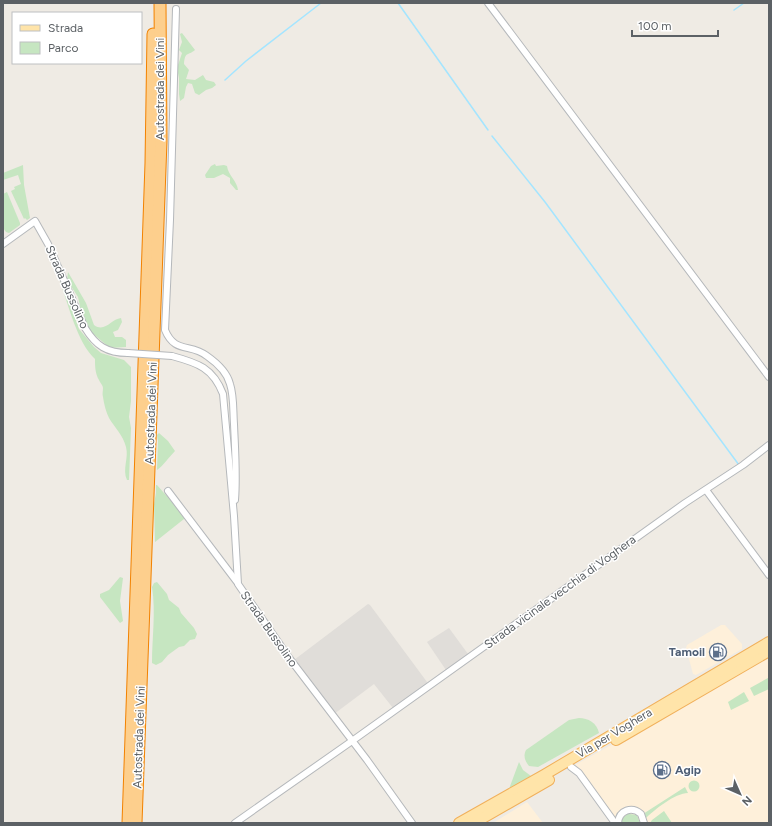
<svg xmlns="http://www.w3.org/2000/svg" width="772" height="826" viewBox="0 0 772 826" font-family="Figtree,sans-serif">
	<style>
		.commercial { fill: #fef0da }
		.industrial { fill: #e0ddd9 }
		.green { fill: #c6e6c1 }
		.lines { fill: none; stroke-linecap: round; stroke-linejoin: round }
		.stream { stroke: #a4e5ff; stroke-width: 1.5 }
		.street-casing { stroke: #b5b8bb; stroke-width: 8 }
		.primary-casing { stroke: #f1b05b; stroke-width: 12 }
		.highway-casing { stroke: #f28200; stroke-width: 13 }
		.street { stroke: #fff; stroke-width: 6 }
		.primary { stroke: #ffe4a9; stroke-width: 10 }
		.highway { stroke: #fdcf8d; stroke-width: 11 }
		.street-bridge-casing { stroke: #b5b8bb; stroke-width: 8; stroke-linecap: butt }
		.street-bridge { stroke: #fff; stroke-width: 6 }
		.labels { text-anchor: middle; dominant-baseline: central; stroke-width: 3; stroke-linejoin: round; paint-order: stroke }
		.street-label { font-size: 12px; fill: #5c6165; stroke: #fff }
		.service-label { font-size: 12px; font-weight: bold; fill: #4e5e75; stroke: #fff; text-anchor: end }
	</style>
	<rect width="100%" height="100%" fill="#efebe4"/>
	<g class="commercial">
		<path d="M721,625H725L742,644V649L696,675L693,674L686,648L687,645Z"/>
		<path d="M769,658V823H617L575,765Z"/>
		<path d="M527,802L543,823H493Z"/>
	</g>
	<g class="industrial">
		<path d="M368,604L370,605L427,682V684L393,708L374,684L334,714L294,660Z"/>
		<path d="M449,628L468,654L446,670L427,642Z"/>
	</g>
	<g class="green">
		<path d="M182,33L195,50C188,56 185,51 184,64L189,70L186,79L195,80L203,75L206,80L214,82L216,85L212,88L206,90L199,95L195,93L192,84L188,83L186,87L184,98L180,101L179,94V78L177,68L182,53L179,50L182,42L180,34Z"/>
		<path d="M215,164L216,166L224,165L227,166C228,175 237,181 238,190H236L230,183V178L223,174L214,178H206L205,175L211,166Z"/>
		<path d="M23,165L24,185L30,218L27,220L25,218L24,219L11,191L15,189L14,187L21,184L18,175L3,180V173Z"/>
		<path d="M7,192L20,223V225L9,233L6,232L3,228V194Z"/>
		<path d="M68,272L86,303L94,325C105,333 111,319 121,318L122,322L118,330L113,332L115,337H122L126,340V347L110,348L91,332L83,320L78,297L67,280Z"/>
		<path d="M60,282H61L67,294L79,329L94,347L101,353L124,360L131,367V401L129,417L131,428L129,480H127C122,469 129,458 126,447C123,435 115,428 109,418C106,412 104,404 103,397C102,394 103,391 103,388C103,385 100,383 99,380C95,373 95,366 95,359C77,342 69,306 60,282Z"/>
		<path d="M159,433L168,441L175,451C169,457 163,466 157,470L158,441L157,435Z"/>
		<path d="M156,485H157L185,517L184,519L155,542L154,504L156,493Z"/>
		<path d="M120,577L123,578L120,601L123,621L120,623L100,597V594L109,590Z"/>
		<path d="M157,582L167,594L169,600L179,608L181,613L194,628L197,634L195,639L190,640L184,646L179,647L168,655L162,662L156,665L152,663C152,638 156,612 152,587L154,583Z"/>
		<path d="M768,678L769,679V689L754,696L750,688Z"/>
		<path d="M744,692L749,701L731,710L728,702Z"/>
		<path d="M579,718C588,718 597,723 599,733L538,767L529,766C525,761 523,756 526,750L569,720Z"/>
		<path d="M519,762L523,770L531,776L509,789Z"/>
		<circle cx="694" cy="786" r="5.5"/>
		<path d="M685,787L688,793C675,793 654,810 645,819L643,814Z"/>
		<path d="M664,811L672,823H650L652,820Z"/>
		<path d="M627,814H630L637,815L640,823H622V819Z"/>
	</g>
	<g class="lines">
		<g class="stream">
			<path d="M398,3L488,130"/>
			<path d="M734,10L744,3"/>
			<path d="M225,80L246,61L321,3"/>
			<path d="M492,136L545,202L739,465"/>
		</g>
		<g class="street-casing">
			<g id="street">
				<path d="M488,3L769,377"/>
				<path d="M176,9L170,220L165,330C175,354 190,343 207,356C217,363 227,372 230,384C234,396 233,411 234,424C235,449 237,475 235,500"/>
				<path d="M3,244L35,221L48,244L85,328C96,346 107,353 128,353"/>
				<path d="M172,356C198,363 213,368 223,394L234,516L238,584L290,659L367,760L412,823"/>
				<path d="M706,490L769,575"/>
				<path d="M168,491L237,582"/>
				<path d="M571,767L579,773L615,823"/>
				<path d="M235,823L352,741L685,503L743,465L769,445"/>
				<path d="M618,823C619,810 632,806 641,814L644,823"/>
			</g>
		</g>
		<g class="primary-casing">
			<g id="primary">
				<path d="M616,740L769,651"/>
				<path d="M459,823L544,775L769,642"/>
				<path d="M474,823L549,780"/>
			</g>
		</g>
		<g class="highway-casing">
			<g id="highway">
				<path d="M128,823L151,163L153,34"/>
				<path d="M136,823L161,141L160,3"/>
			</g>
		</g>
		<use href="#street" class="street"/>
		<use href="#primary" class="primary"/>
		<use href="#highway" class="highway"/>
		<g class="street-bridge-casing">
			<path id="street-bridge" d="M128,353L172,356"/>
		</g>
		<use href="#street-bridge" class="street-bridge"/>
	</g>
	<defs>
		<g id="fuel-ring" transform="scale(0.9)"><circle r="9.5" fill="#fff" stroke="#5c6f8a" stroke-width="1.5"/><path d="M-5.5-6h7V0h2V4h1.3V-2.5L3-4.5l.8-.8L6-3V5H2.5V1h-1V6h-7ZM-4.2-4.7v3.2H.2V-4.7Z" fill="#5c6f8a"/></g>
	</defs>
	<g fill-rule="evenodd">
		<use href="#fuel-ring" x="718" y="652"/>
		<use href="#fuel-ring" x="662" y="770"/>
	</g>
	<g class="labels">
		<g class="street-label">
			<text transform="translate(160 89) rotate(-90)">Autostrada dei Vini</text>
			<text transform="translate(67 287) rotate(66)">Strada Bussolino</text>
			<text transform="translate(151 413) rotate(-88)">Autostrada dei Vini</text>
			<text transform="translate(560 592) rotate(-36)">Strada vicinale vecchia di Voghera</text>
			<text transform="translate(269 629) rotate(55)">Strada Bussolino</text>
			<text transform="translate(614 733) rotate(-31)">Via per Voghera</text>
			<text transform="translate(139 737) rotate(-88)">Autostrada dei Vini</text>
		</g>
		<g class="service-label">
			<text x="705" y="652">Tamoil</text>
			<text x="675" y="770" text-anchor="start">Agip</text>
		</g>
	</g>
	<rect width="772" height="826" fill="none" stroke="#5c6165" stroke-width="8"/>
	<rect x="12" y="12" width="130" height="52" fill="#ffffff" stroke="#bec0c1"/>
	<rect x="20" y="25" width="20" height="6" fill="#ffe4a9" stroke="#bec0c1"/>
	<text x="48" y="32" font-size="12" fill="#5c6165">Strada</text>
	<rect x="20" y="42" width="20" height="12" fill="#c6e6c1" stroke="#bec0c1"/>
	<text x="48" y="52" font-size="12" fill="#5c6165">Parco</text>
	<g transform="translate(740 794) rotate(135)" stroke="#ffffff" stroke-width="3" paint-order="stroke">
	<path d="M0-3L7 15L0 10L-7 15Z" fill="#5c6165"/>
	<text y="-6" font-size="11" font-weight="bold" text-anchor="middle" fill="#5c6165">N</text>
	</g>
	<path d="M632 30v6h86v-6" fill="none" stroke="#5c6165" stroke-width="2"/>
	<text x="638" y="30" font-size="12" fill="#5c6165" stroke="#ffffff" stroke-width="3" paint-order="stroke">100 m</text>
</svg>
